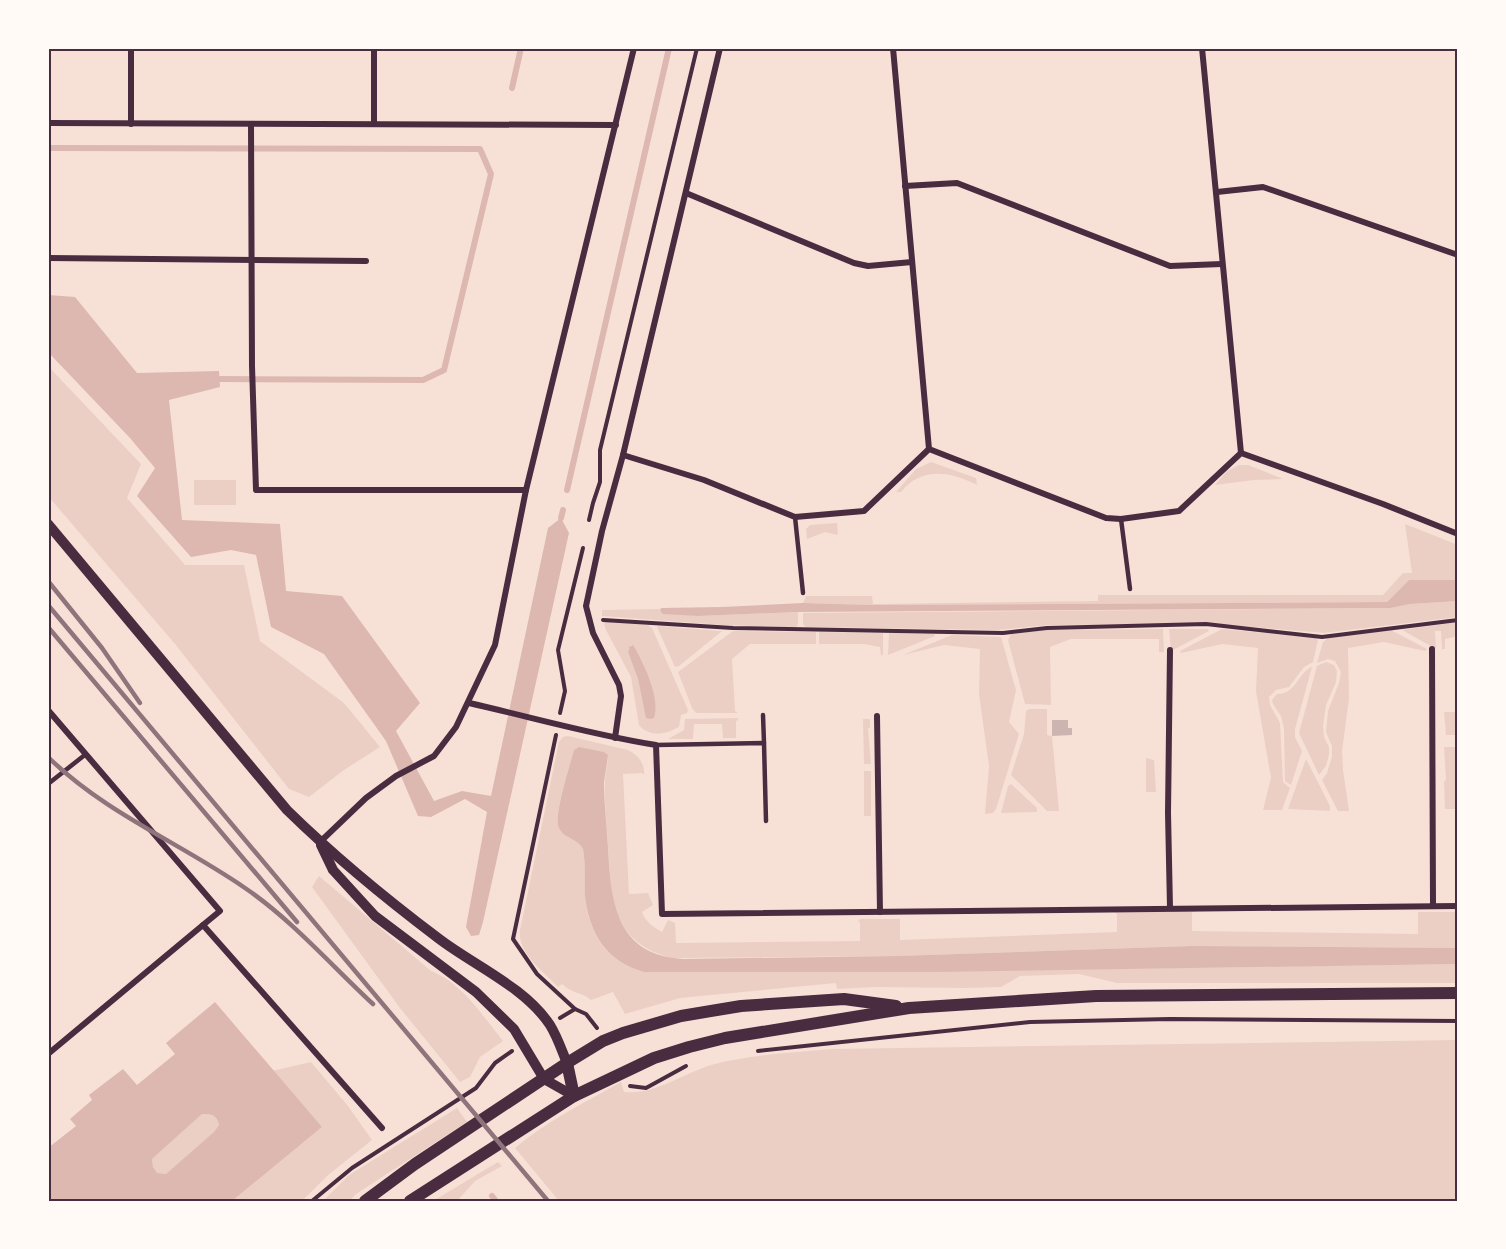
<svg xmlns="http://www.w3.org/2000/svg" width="1506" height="1249" viewBox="0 0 1506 1249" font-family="Lora,serif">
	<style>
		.green { fill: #ebcfc5; fill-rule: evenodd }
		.water { fill: #dcb8b0; fill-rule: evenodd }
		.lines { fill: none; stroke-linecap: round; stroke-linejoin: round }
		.stream { stroke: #dcb8b0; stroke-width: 6 }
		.building { fill: #ccb4b1 }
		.path { stroke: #4a2c40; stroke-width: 4 }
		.service { stroke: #4a2c40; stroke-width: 4.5 }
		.minor { stroke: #4a2c40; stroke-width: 6 }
		.tertiary { stroke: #4a2c40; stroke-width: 10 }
		.secondary { stroke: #4a2c40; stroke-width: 12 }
		.rail { stroke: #8f747c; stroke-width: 4.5 }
		.neatline { fill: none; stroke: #4a2c40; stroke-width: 2 }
	</style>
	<rect width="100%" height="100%" fill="#f7e1d7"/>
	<g class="green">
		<path d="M48,366L141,464L127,498L185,565H244L260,641L344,703L380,747L344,770L309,797L289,789L175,644L48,496Z"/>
		<path d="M931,462L976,478L977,485C951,472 922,466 901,492H896L916,469Z"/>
		<path d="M1239,465H1248L1283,479L1254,480L1215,485L1227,471Z"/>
		<rect x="194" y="480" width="42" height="25"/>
		<path d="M837,523L838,535L825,532L807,539L806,529L810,525Z"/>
		<path d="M1405,524L1458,545V580H1409L1387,602L873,605L803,603L806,596H872L873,604L1098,601V595H1383L1403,573H1412Z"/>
		<path d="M1458,601V617L1324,633L1215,624L1048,625L998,630L806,627L803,624V613L1391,608L1410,604Z"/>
		<path d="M660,609V612L698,616L798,612V624L796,627L722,625L602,616V610Z"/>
		<path d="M606,621L648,625L652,628L688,710L687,713L681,715L679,727C666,734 650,738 639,725L631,677L606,630L604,624ZM632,645C648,664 651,688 655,712L650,719L644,707L638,679L628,652V648Z"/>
		<path d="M1458,622V636L1445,639V649H1442L1441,631H1435L1436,649L1402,630Z"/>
		<path d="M659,626L721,631H722L679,666L675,667L657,627Z"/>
		<path d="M1163,629L1164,652H1159V639H1071L1050,647L1051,705L1025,704L1008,640L1011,634L1047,630Z"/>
		<path d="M1169,629H1208L1209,631L1171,651Z"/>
		<path d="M1222,629L1315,638L1318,640L1313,662L1304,667L1289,687L1276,690L1269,697L1270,705L1280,723L1283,782L1290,788L1282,810H1263L1271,778L1256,691L1258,648L1222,644L1181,653L1180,651Z"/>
		<path d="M1391,630L1427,649L1425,651L1384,642L1348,648L1349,699L1342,751L1343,770L1349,811H1338L1322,780L1327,773L1332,757V746L1326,732L1328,711L1339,683L1341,672L1335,661L1328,659L1317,663L1323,642L1328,638Z"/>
		<path d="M733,631L816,632V644H750L732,659L735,711L738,713H696L692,708L678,672Z"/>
		<path d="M819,632L883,633V655H881L880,647L864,644H819Z"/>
		<path d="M889,633L934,634L935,636L888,655Z"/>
		<path d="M952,635L1001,637L1016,690L1009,722L1019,734L996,809L993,813L985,814L989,766L979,694L980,649L944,645L903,655Z"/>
		<path d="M1326,662L1334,665L1337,671L1336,682L1326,705L1323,726L1324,737L1329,747V754L1326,766L1319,775L1299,733L1317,666Z"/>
		<path d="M1312,667L1295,729V737L1302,751L1291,785L1285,781L1284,728L1281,716L1273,704L1272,700L1277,694C1297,694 1297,673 1312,667Z"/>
		<path d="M1029,709H1047V735L1052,736L1059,811H1047L1011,775L1024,734L1026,711Z"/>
		<path d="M1444,712H1458V735H1446Z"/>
		<path d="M738,718V720L736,721V738H723L722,724H694L693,739H668L684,730L685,719Z"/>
		<path d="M863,719H870V728H868L871,764H864Z"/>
		<path d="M568,736L628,750C638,755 645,763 644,775L642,773L623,774L629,894L648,893L653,905L642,912C645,921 653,927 662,932L668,920L675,923L676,943L860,941V922H858L860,919H900V940L1117,932V914L1115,912L1194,910L1195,912H1192V931L1418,934V912H1456L1458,948L1192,946L897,956L672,958C611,943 611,896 608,844C607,824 604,803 605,783C605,774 608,765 608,756L604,752L574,750C570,765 553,816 559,828C564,838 578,838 583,849C586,865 584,880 585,896C590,936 606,961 644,972H895L1458,964V983H1117L1079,974L1020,976L1001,987L964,988L876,987L837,989L836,983L680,998L625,1014L613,992L591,1000C582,992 572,994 562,984L558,987C544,972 517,953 520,930L559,742L563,737Z"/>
		<path d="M1444,747H1458V809H1445L1444,781L1446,780Z"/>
		<path d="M1146,758L1154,760L1156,792H1146Z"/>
		<path d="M1306,759L1330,806V811L1288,809Z"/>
		<rect x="864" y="771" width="7" height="45"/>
		<path d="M1011,784L1037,808V812L1001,813L1008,786Z"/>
		<path d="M319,876L431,971C462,983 483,1016 503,1041L480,1057L470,1077L460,1082L400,1008L312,887Z"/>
		<path d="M1458,1040V1201H559L515,1148C547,1121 584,1103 621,1082L624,1092C655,1095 682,1074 711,1065C750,1054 792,1053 831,1049Z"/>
		<path d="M311,1062L348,1106L372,1140L327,1176L302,1201H232L322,1127L272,1071Z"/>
		<path d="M457,1108L467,1122L356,1194L349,1201H323L349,1175Z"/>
		<path d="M202,1114C212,1114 217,1115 219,1125L214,1133L166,1174L157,1173L153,1167L152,1159Z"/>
		<path d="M498,1162L502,1166L475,1181L457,1201H433Z"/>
	</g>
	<g class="water">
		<path d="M48,295L75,297L137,373L219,371L220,387L169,400L182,520L280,524L286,591L342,596L420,703L396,731L434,801L462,791L491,796L548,528L561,518L569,533L483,922L479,935L471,936L466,927L487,812L465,799L431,817L418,816L386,741L324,654L271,627L256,555L231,550L191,557L137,496L155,468L130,438L48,352Z"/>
		<path d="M1409,580H1458V601L1410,604L1391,608L798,612L698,616L663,614L660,611L661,608L722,607L803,603L873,605L1387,602Z"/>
		<path d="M633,645C643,660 661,700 654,718L650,719L646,718L638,679L628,652L629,647Z"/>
		<path d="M579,747L604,752L608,755C607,765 605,774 604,783C604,804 607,826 608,848C611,902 616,956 684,959L897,956L1192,946L1458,948V964L935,972H644C606,961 590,935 585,896C584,880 586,865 583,849C578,838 564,839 559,828C553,817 570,765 574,750Z"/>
		<path d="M215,1002L322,1127L232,1201H48V1148L76,1126L70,1119L92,1100L89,1095L123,1069L137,1085L175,1054L166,1043ZM202,1114C212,1114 217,1115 219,1125L214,1132L166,1174L157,1173L153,1167L152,1159Z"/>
	</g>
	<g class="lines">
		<g class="stream">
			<path d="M512,88L521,48"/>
			<path d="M48,148L480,149L491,174L444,370L423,380L218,379"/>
			<path d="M567,490L669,48"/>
			<path d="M561,518L563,510"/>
			<path d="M492,1196L496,1201"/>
		</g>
	</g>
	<path class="building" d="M1052,720H1068V728H1072V735L1052,736Z"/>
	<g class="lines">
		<g class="path">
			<path d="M589,520L593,503L600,482V450L697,48"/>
			<path d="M603,620L733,628L1003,633L1047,628L1206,624L1322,637L1458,620"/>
			<path d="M560,713L565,691L558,650L583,548"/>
			<path d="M556,735L513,939L537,974L575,1009L586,1014L597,1028"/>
			<path d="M560,1018L575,1009"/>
			<path d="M758,1051L1030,1022L1170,1019L1458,1021"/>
			<path d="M630,1086L646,1088L686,1066"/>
			<path d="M312,1201L352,1168L476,1088L495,1063L512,1051"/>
		</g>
		<g class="service">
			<path d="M795,517L803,593"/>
			<path d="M1121,519L1130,589"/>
			<path d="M763,715L764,743"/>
			<path d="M656,745L764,743L766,821"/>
			<path d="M48,784L86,754"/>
		</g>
		<g class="minor">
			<path d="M374,48V124"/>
			<path d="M893,48L929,449"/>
			<path d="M1202,48L1241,453"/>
			<path d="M48,123L616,125"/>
			<path d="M131,124V48"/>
			<path d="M251,124L252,366L256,490H526"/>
			<path d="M905,186L957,183L1170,266L1222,264"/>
			<path d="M1217,192L1263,187L1458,255"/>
			<path d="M686,193L854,263L868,266L912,262"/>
			<path d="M48,258L366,261"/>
			<path d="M623,455L704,480L795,517L864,511L929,449L1106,518L1121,519L1179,511L1241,453L1383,504L1458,534"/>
			<path d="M1432,649L1433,906"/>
			<path d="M1170,650L1168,813L1170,908"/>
			<path d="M469,703C531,717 593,735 656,745L662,914L1458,906"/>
			<path d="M48,710L220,911L203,925"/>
			<path d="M877,716L880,912"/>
			<path d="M615,738L621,696L619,685L593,633L586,606L602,531L623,455L720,48"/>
			<path d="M320,842L366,798L396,776L434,756L456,727L495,645L526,490L634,48"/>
			<path d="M48,1054L203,925L382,1128"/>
		</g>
		<g class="tertiary">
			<path d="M48,524L287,810C334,856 385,898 438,938C473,965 525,987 550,1025C557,1036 562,1051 567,1063"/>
			<path d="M321,845L333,870L375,916L476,992L514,1029L544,1079L574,1096"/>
		</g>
		<g class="secondary">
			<path d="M567,1063L574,1096"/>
			<path d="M365,1201L415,1164L567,1063L603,1041L623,1033L681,1016L741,1006L844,999L896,1006"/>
			<path d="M410,1201L574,1096L654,1058L689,1047L725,1038L909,1008L1096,996L1458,993"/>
		</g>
		<g class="rail">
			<path d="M48,581L102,648L140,703"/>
			<path d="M48,605L548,1201"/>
			<path d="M48,627L297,922"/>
			<path d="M48,757C105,813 180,843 245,888C292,920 331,965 373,1004"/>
		</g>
	</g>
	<rect width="1506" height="1249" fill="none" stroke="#fffaf5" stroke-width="99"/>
	<rect x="50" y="50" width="1406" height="1150" class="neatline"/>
</svg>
